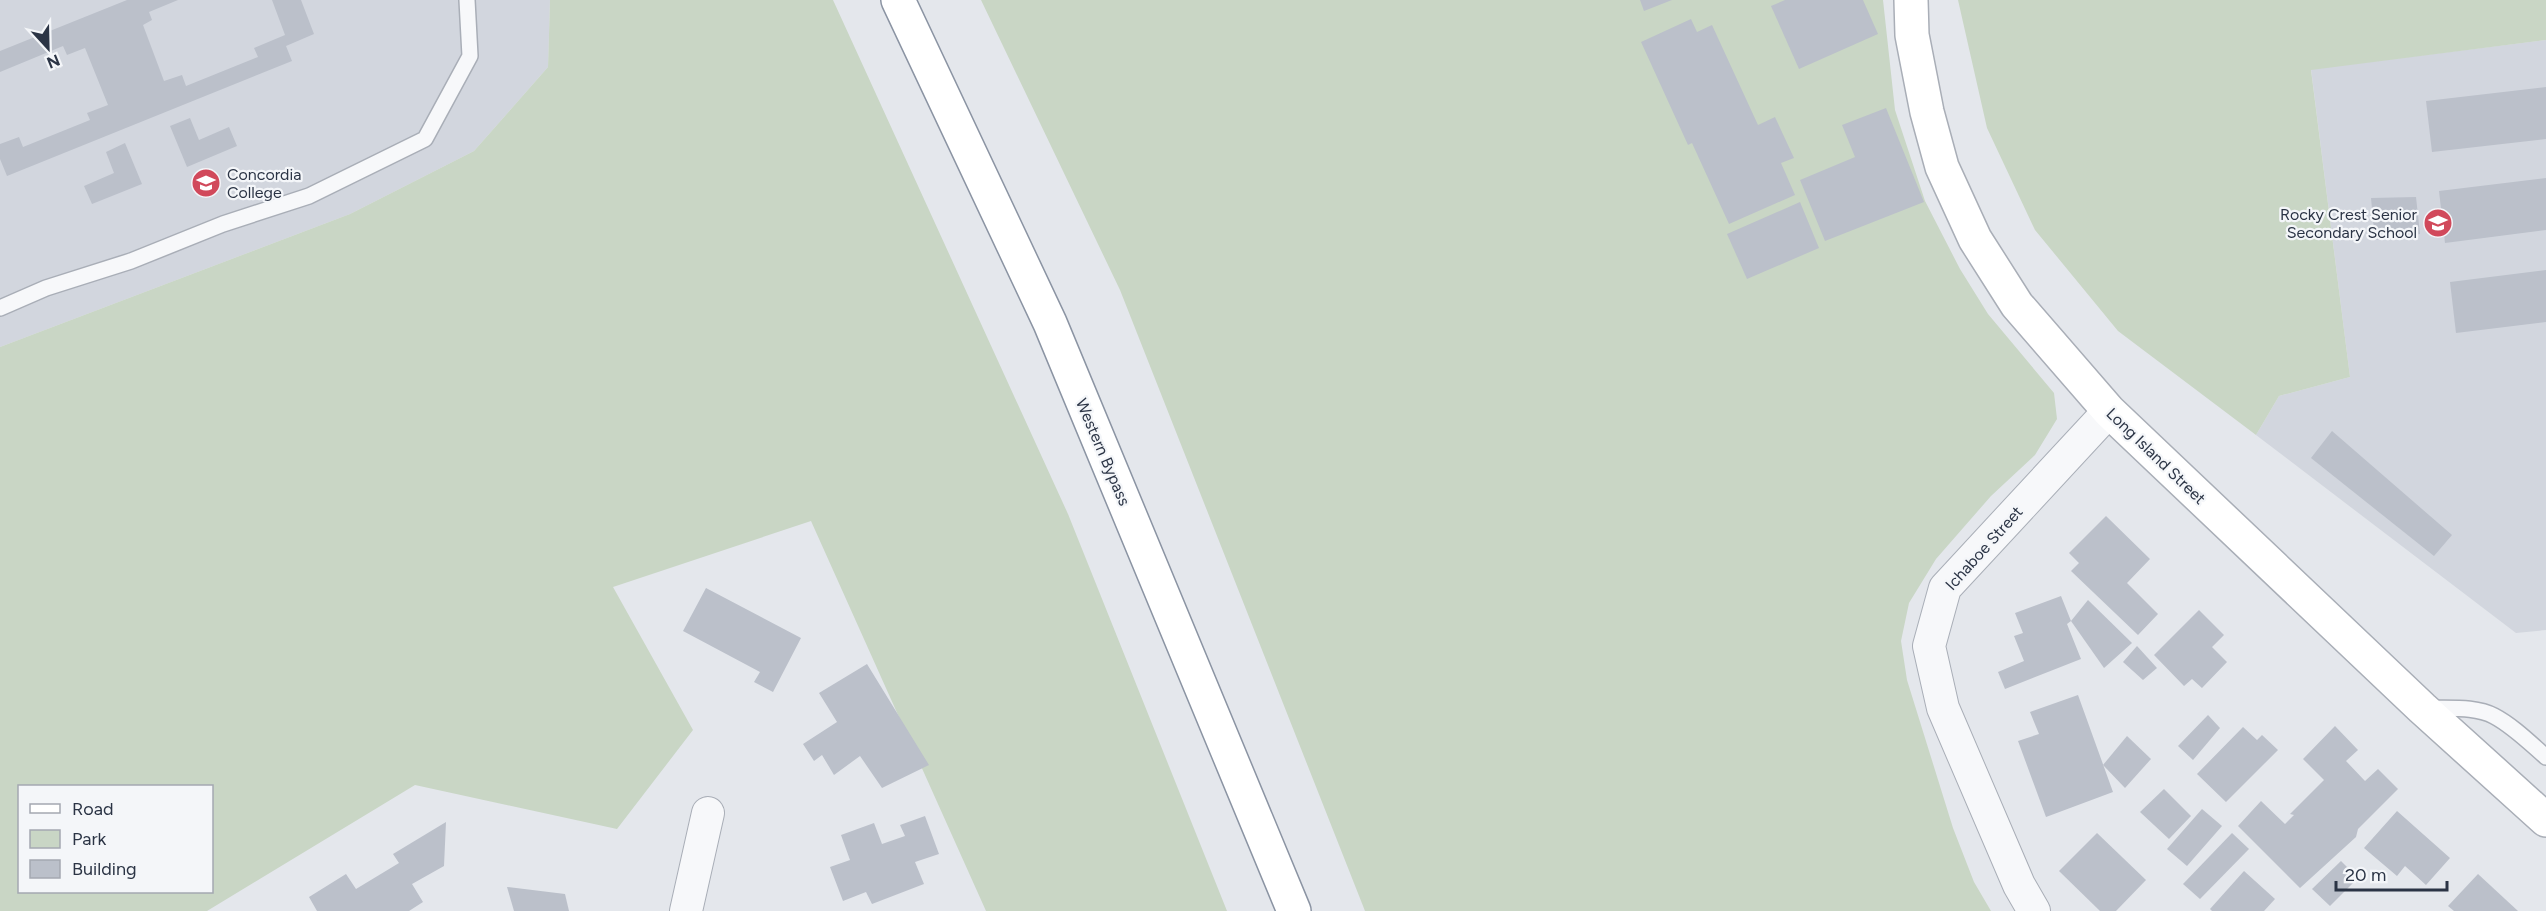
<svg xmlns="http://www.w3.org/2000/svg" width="2546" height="911" viewBox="0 0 2546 911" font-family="Figtree,sans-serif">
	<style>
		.built { fill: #d2d6de }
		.green { fill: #c9d6c5; fill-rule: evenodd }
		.building { fill: #bbc0ca }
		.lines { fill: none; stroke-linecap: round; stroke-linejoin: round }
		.lane-casing { stroke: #a9aeb7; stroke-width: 18 }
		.street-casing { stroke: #a9aeb7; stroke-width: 34 }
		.secondary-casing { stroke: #a9aeb7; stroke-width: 36 }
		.highway-casing { stroke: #8b94a3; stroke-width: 36 }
		.lane { stroke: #f7f8fa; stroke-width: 15 }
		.street { stroke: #f7f8fa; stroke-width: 32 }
		.secondary { stroke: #fff; stroke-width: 33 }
		.highway { stroke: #fff; stroke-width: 33 }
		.labels { text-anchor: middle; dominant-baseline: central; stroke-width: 4.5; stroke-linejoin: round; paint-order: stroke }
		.poi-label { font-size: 16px; fill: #2b3445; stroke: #f4f6f9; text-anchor: start }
		.street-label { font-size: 16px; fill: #2b3445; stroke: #f4f6f9 }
	</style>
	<rect width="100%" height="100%" fill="#e4e7ec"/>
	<g class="built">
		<path d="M0,0H550L548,67L474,151L350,214L0,347Z"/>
		<path d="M2546,40V630L2516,633L2256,435L2279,396L2350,377L2311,69Z"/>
	</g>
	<g class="green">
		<path d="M550,0H833L1068,514L1227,911H986L811,521L613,587L693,730L617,829L415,785L207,911H0V347L350,214L474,151L548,67ZM20,786H212V892H20Z"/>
		<path d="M981,0H1883L1895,110L1925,201L1960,269L1988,314L2054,393L2057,419L2035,455L1991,496L1936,559L1909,603L1901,641L1907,680L1953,828L1974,882L1991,911H1365L1120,290Z"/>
		<path d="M1958,0H2546V40L2311,70L2350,377L2279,396L2256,435L2118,331L2035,230L1987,128Z"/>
	</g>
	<g class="building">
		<path d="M127,0H178L149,12L152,20L143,25L164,81L182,75L186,86L258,57L254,48L285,35L272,0H301L314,34L286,46L292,61L7,176L0,159V144L19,137L23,147L90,120L87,113L108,105L85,48L67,55L63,46L0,72V51Z"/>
		<path d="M1640,0H1672L1644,11Z"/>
		<path d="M1785,0H1863L1878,34L1799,69L1771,6Z"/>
		<path d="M1691,19L1697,32L1712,25L1758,125L1775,117L1794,158L1781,163L1795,195L1729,224L1692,143L1688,145L1641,42Z"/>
		<path d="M2546,87V139L2432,152L2426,101Z"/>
		<path d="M1886,108L1924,202L1825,241L1800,180L1855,157L1842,125Z"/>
		<path d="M190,118L199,140L229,127L237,146L187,167L170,126Z"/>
		<path d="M125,143L142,184L92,204L84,186L114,173L106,152Z"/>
		<path d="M2546,178V230L2445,243L2439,191Z"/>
		<path d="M2416,197L2420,234L2375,240L2371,198Z"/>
		<path d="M1800,202L1819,248L1747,279L1727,234Z"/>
		<path d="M2546,270V322L2456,333L2450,282Z"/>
		<path d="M2332,431L2452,535L2434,556L2311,458Z"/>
		<path d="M2106,516L2150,559L2127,583L2158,614L2138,635L2071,571L2079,563L2069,553Z"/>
		<path d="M706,588L801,638L773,692L754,682L760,672L683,631Z"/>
		<path d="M2061,596L2071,621L2067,624L2081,659L2005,689L1998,672L2024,661L2014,636L2023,633L2015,613Z"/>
		<path d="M2088,600L2132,643L2104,668L2071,621Z"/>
		<path d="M2199,610L2224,635L2212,647L2227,662L2202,688L2192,679L2184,686L2154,655Z"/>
		<path d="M2137,646L2157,668L2143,680L2123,662Z"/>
		<path d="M867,664L929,765L882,788L860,756L834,775L822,755L814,761L803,744L837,722L819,693Z"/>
		<path d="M2078,695L2113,792L2046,817L2018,741L2039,734L2030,712Z"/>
		<path d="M2208,715L2220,728L2193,760L2178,746Z"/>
		<path d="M2335,726L2358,750L2346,761L2365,781L2378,769L2398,789L2358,829L2356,837L2300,888L2238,826L2261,801L2285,824L2294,815L2290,814L2324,780L2303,759Z"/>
		<path d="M2243,727L2257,740L2262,735L2278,750L2226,802L2197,774Z"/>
		<path d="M2127,736L2151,759L2125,788L2103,765Z"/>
		<path d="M2164,789L2191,816L2169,839L2140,812Z"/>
		<path d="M2202,809L2222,826L2187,866L2167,849Z"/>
		<path d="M2397,811L2450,858L2426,885L2405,866L2397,876L2364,848Z"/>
		<path d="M925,816L939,854L915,862L924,884L872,904L866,892L843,901L830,867L850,860L841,835L874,823L882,844L905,836L900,825Z"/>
		<path d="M446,822L444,866L412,884L423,902L409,911H317L309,897L346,874L356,889L399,863L393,854Z"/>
		<path d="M2097,833L2146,880L2116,911H2100L2059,871Z"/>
		<path d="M2232,833L2249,849L2200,899L2183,884Z"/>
		<path d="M2341,861L2358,878L2330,906L2312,889Z"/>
		<path d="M2244,871L2275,899L2264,911H2212L2210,909Z"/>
		<path d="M2478,874L2518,911H2454L2448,906Z"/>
		<path d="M507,887L565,894L569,911H514Z"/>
	</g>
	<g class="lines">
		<g class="lane-casing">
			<g id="lane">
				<path d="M0,308L46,288L131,261L223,224L309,196L425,139L470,56L467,0"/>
				<path d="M2428,708C2449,709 2475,706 2494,716C2513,726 2530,743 2546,757"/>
			</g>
		</g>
		<g class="street-casing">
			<g id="street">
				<path d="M686,911L708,813"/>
				<path d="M2034,911L2019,885L1943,708L1929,646L1945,588L2109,411"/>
			</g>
		</g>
		<g class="secondary-casing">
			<path id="secondary" d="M1911,0L1912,35L1927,112L1942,167L1975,239L2017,305L2109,411L2422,708L2546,820"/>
		</g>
		<g class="highway-casing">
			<path id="highway" d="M898,0L1050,323L1294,911"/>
		</g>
		<use href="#lane" class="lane"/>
		<use href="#street" class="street"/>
		<use href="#secondary" class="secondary"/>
		<use href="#highway" class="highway"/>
	</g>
	<defs>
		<g id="school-disc" transform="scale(1.5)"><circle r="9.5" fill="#d1495b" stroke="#f4f6f9"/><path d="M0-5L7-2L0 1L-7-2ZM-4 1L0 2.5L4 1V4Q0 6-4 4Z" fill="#fff"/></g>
	</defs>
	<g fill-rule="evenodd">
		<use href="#school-disc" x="206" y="183"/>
		<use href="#school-disc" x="2438" y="223"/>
	</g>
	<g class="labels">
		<g class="poi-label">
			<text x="227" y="174">Concordia<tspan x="227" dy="18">College</tspan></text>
			<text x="2417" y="214" text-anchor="end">Rocky Crest Senior<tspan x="2417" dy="18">Secondary School</tspan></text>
		</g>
		<g class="street-label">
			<text transform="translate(1103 452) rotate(67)">Western Bypass</text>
			<text transform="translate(2156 456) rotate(44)">Long Island Street</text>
			<text transform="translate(1984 548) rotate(-48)">Ichaboe Street</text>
		</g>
	</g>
	<rect x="18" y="785" width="195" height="108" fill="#f4f6f9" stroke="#a4a8b1" stroke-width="1.5"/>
	<rect x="30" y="804" width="30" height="9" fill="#ffffff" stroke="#a4a8b1" stroke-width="1.5"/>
	<text x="72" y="815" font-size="18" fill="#2b3445">Road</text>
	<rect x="30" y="830" width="30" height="18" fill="#c9d6c5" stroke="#a4a8b1" stroke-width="1.5"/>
	<text x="72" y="845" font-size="18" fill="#2b3445">Park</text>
	<rect x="30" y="860" width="30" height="18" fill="#bbc0ca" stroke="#a4a8b1" stroke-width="1.5"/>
	<text x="72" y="875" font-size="18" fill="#2b3445">Building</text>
	<g transform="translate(48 48) rotate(158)" stroke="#f4f6f9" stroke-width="4.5" paint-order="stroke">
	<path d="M0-4.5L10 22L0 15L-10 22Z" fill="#2b3445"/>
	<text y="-9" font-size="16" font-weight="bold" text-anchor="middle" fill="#2b3445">N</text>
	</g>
	<path d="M2336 881v9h111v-9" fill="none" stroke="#2b3445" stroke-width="3"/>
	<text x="2345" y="881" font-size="18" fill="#2b3445" stroke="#f4f6f9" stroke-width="4.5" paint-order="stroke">20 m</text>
</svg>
